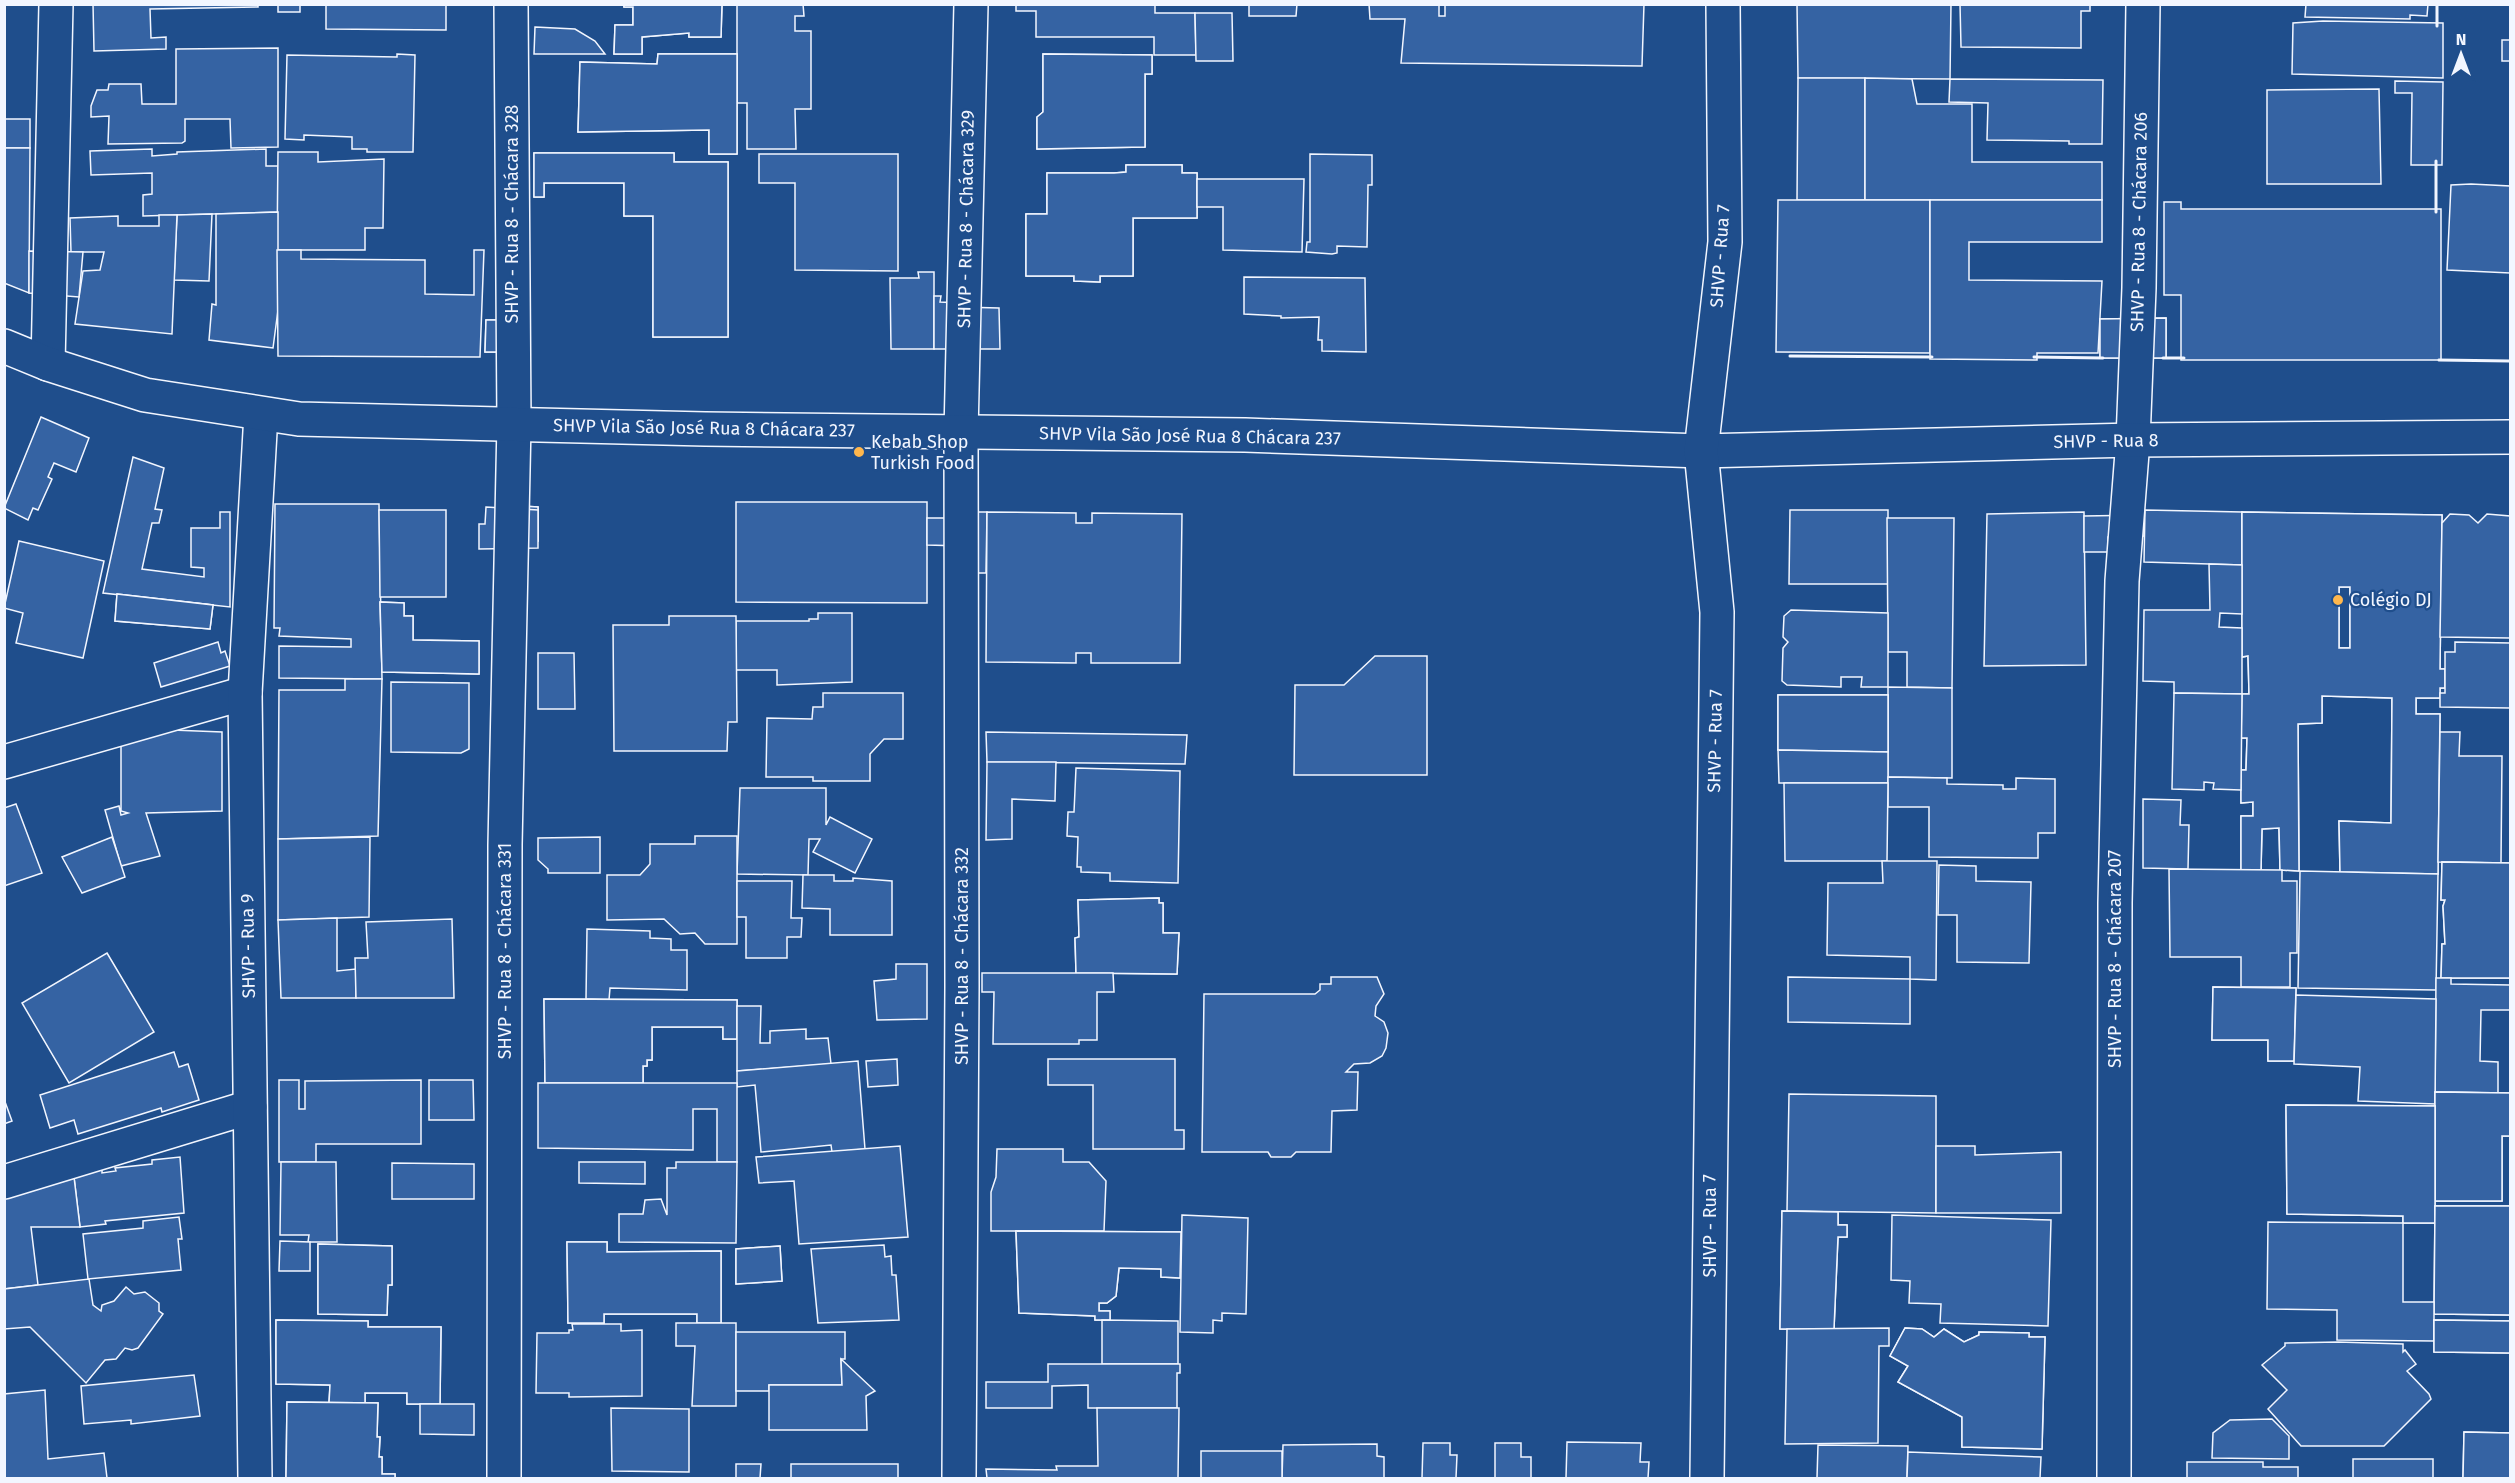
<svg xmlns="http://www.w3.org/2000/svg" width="2515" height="1483" viewBox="0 0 2515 1483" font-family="'Fira Sans',sans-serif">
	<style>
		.building { fill: #3563a3; stroke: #f2f6ff; stroke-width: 1.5; fill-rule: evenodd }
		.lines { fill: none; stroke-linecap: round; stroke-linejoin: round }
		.street-casing { stroke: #f2f6ff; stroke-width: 36 }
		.secondary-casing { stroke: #f2f6ff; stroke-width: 36 }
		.street { stroke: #1f4e8c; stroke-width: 33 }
		.secondary { stroke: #1f4e8c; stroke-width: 33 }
		.wall { stroke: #f2f6ff; stroke-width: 3 }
		.poi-dot { fill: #ffb74d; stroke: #1f4e8c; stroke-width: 2 }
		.labels { text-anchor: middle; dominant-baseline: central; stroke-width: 4.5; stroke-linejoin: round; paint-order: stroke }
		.street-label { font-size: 18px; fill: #f2f6ff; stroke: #1f4e8c }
		.poi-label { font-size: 18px; fill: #f2f6ff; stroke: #1f4e8c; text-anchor: start }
	</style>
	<rect width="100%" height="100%" fill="#1f4e8c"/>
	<g class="building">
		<path d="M93,4H258V7L150,9L151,38L166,37V49L94,51Z"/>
		<rect x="278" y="4" width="22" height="8"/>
		<path d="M326,4H446V30L326,29Z"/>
		<path d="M624,4H722L721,37H689V33L642,37V54H614L615,25H633V7H624Z"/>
		<path d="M624,4H722L721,37H689V33L642,37V54H614L615,25H633V7H624Z"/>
		<path d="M737,4H803L804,16H795V31H811V109H795L796,149H747V103H737Z"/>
		<path d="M1016,4H1155V13H1195L1196,55H1154V37H1036V11H1016Z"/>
		<path d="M1249,4H1297L1296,16H1249Z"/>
		<path d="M1369,4H1439V16H1445V4H1644L1642,66L1401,63L1405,19H1370Z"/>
		<path d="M1797,4H1951L1950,79L1798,78Z"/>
		<path d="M1960,4H2090V11H2081V48L1961,47Z"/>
		<path d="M2306,4H2428L2427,16L2410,15V19L2305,17Z"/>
		<path d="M1195,13H1232L1233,61H1196Z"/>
		<path d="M2323,21L2443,23V78L2292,74L2293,23Z"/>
		<path d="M535,27L575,29L595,41L605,54H534Z"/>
		<rect x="2502" y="40" width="8" height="21"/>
		<path d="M278,48V147L231,148L230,119H185V141L182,143L108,144L109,116L91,117V106L97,90H108L109,84H141L142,104H176V49Z"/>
		<path d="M397,54L415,55L413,152H367V149H352V137L304,135V140L285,139L287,55L397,57Z"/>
		<path d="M658,54H737V154H709V130L578,132L580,62L657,64Z"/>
		<path d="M658,54H737V154H709V130L578,132L580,62L657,64Z"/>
		<path d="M1043,54L1152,55V74H1145V147L1037,149V117L1043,112Z"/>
		<path d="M1043,54L1152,55V74H1145V147L1037,149V117L1043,112Z"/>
		<path d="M1798,78H1865V200H1797Z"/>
		<path d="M1865,78L1912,79L1917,104H1972V162H2102V200H1865Z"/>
		<path d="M1950,79L2103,80L2102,144H2069V141L1987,140L1988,103L1949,102Z"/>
		<path d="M2395,81L2443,82L2442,165H2411L2412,93H2395Z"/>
		<path d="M2379,89L2381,184H2267V90Z"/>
		<rect x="4" y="119" width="26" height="29"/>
		<path d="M4,148H30L29,293L4,283Z"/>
		<path d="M152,149V156L177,154V152L266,149V166H278V212L143,216V195L152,194V173L91,175L90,151Z"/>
		<path d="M278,152H318V162L384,159L383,228H365V250H277Z"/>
		<path d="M534,153H674V162H728V337H653V216H624V183H544V197H534Z"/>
		<path d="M534,153H674V162H728V337H653V216H624V183H544V197H534Z"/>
		<path d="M759,154H898V271L795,270V183H759Z"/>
		<path d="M1310,154L1372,155V185H1368L1367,247L1337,246V253L1332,254L1306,252L1307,242H1310Z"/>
		<path d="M1126,165H1182V173H1197V218H1133V276H1100V282L1074,281V276H1026V214H1047V173H1114L1126,172Z"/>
		<path d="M1126,165H1182V173H1197V218H1133V276H1100V282L1074,281V276H1026V214H1047V173H1114L1126,172Z"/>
		<path d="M1197,179H1304L1302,252L1223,250V207H1197Z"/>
		<path d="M2471,184L2510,186V273L2447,270L2451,185Z"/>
		<path d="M1778,200H1930V353L1776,352Z"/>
		<path d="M1930,200H2102V242H1969V280L2102,281L2098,353H2037V360L1930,359Z"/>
		<path d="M2164,202H2181V209H2441V360H2181V295H2164Z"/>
		<path d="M278,212V310L273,348L209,340L212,304L216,305V214Z"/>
		<path d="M212,214L209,281L174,280L177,215Z"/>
		<path d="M159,215H177L172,334L75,324L83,271L100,270L104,252H71L70,218L118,216V226H159Z"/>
		<path d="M277,250H301V259L425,260V294L474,295V250H484L480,357L278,356Z"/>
		<path d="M29,251L83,252L79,297L29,293Z"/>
		<path d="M918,272H934V349H891L890,278H919Z"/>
		<path d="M1244,277L1365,278L1366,352L1322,351V340H1318L1319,317L1281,318V316L1244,314Z"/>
		<path d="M934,296H941L940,302L960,303V307L999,308L1000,349H934Z"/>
		<path d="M2166,318V358H2100V319Z"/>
		<path d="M2166,318V358H2100V319Z"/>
		<path d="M486,320H507V340L496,352H485Z"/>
		<path d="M486,320H507V340L496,352H485Z"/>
		<path d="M41,417L89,438L76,472L54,463L48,477L52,479L38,510L33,508L28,520L4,508Z"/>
		<path d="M133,457L164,468L155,509L162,510L159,523H152L142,569L204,577V568L191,567V528H220V512H230V607L103,593Z"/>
		<path d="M736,502H927V603L736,602Z"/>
		<path d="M275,504H379L382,679L279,678V646L351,647V639L279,636L280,628H274Z"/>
		<path d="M521,506L538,507V541L513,540Z"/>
		<path d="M521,506L538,507V541L513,540Z"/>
		<path d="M486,507L538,510V548L479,549V524H485Z"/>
		<path d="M379,510H446V597H380Z"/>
		<path d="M1790,510H1888V584H1789Z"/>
		<path d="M2145,510L2242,512V565L2144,562Z"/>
		<path d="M962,512H987L986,573H970L962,546L927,545V518H962Z"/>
		<path d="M987,512L1076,513V523H1092V513L1182,514L1180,663H1091V653H1076V663L986,662Z"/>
		<path d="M2084,512L2086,665L1984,666L1987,514Z"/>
		<path d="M2242,512L2442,515L2440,669H2445V688H2440V698H2416V714H2440L2438,874L2340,872L2339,821L2391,823L2392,698L2322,696V723L2298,724L2299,871L2280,870L2279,828L2262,829L2261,870H2241V816H2253V802L2241,803V770H2246L2247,738H2241L2242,694H2249L2248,656L2242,657ZM2339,587H2350V648H2339Z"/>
		<path d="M2242,512L2442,515L2440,669H2445V688H2440V698H2416V714H2440L2438,874L2340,872L2339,821L2391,823L2392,698L2322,696V723L2298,724L2299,871L2280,870L2279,828L2262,829L2261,870H2241V816H2253V802L2241,803V770H2246L2247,738H2241L2242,694H2249L2248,656L2242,657ZM2339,587H2350V648H2339Z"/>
		<path d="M2450,514L2469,515L2478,523L2487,514L2510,516V638L2440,637L2442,523Z"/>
		<path d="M2144,515V536L2108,537V552H2084V516Z"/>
		<path d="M1887,518H1954L1952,688L1907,687V652H1888Z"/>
		<path d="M19,541L104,561L83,658L16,643L23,613L4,608Z"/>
		<path d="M2209,564L2242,565V614L2220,613L2219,627L2242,628V694L2174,693V682L2143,681L2144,610H2210Z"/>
		<path d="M117,594L213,605L210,629L115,621Z"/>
		<path d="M117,594L213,605L210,629L115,621Z"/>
		<path d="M380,602L404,603V616H413V640L479,641V674L382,672Z"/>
		<path d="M380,602L404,603V616H413V640L479,641V674L382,672Z"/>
		<path d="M1791,610L1888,613V687H1861L1862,677H1841V687L1787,685L1782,681L1783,648L1788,642L1783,637L1784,616Z"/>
		<path d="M818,613H852V682L777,685V670H736V621H809V619H818Z"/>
		<path d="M669,616H736L737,722H728L727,751H614L613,625H669Z"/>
		<path d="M218,642L221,653L225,651L230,666L161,687L154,663Z"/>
		<path d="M2455,642L2510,643V708L2440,707V693H2445V652H2455Z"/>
		<path d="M538,653H574L575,709H538Z"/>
		<path d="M1375,656H1427V775H1294L1295,685H1344Z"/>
		<path d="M345,679H382L378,836L278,839L279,690H345Z"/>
		<path d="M391,682L469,683V749L461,753L391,752Z"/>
		<path d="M1888,687L1952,688V778L1888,777Z"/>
		<path d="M823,693H903V739H884L870,754V781H813V777H766L767,718L812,719L813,707H823Z"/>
		<path d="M2174,693L2242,694L2241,790L2213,789L2214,783L2204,782V790L2172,789Z"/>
		<path d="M1778,695H1888V752L1778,750Z"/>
		<path d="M1778,695H1888V752L1778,750Z"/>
		<path d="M147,729L222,732V811L146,813L160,856L121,866L105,810L119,806L121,815L128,813L121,811V739Z"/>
		<path d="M986,732L1187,735L1185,764L987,762Z"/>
		<path d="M2440,732H2460L2459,756H2502L2501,863L2438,862Z"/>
		<path d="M1778,750L1888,752V783H1779Z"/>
		<path d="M987,762H1056L1055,801L1012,799V839L986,840Z"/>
		<path d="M1076,768L1180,771L1178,883L1110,881V873L1081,872V867H1077L1078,837L1067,836L1068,812H1074Z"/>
		<path d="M1888,777L1947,778V784L2003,785V789H2016V778L2055,779V833H2038V858L1929,857V807H1888Z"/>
		<path d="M1784,783H1888L1887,861H1785Z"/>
		<path d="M740,788H826V825L830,817L872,839L855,873L813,852L820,839H809L808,875L737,874Z"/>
		<path d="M2143,799L2181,800L2180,825H2189L2188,869L2143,868Z"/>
		<path d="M16,804L42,873L4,886V808Z"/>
		<path d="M695,836H737V944H705L695,933L680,934L664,919L607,920V875H640L650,864V844H695Z"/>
		<path d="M112,837L125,877L82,893L62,857Z"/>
		<path d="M370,837L369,917L278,920V839Z"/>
		<path d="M600,837V873H548V869L538,860V838Z"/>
		<path d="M1882,861H1937L1936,980L1910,979V957L1827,955L1828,883H1883Z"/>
		<path d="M2442,862L2510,863V978H2441L2442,944H2445L2443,906L2445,900H2441Z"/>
		<path d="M2442,862L2510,863V978H2441L2442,944H2445L2443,906L2445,900H2441Z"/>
		<path d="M1939,865L1976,866V881L2031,882L2029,963L1957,962V915H1938Z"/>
		<path d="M2169,869L2282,870V881H2297V953H2290V987H2241V957H2170Z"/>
		<path d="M2300,871L2438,874L2436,990L2298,988Z"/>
		<path d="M803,875H834V881H853V878L892,881V935H830V909L802,908Z"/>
		<path d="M737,881H792L791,918H802L801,937H787V958H746V917H737Z"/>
		<path d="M1159,898V903H1163V933H1179L1177,974L1076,973L1075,938L1079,937L1078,900Z"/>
		<path d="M1159,898V903H1163V933H1179L1177,974L1076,973L1075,938L1079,937L1078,900Z"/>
		<path d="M337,918V971L356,969V998H281L278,920Z"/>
		<path d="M452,919L454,998H356L355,958H368L366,922Z"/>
		<path d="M587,929L650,931V938L671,939V950H687V990L610,988L609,1000L586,999Z"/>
		<path d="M107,953L154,1032L69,1083L22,1003Z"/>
		<path d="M896,964H927V1019L877,1020L874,981L896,979Z"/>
		<path d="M982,973H1113L1114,992H1097V1040H1079V1044H993L994,992H982Z"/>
		<path d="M1331,977H1377L1384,994L1376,1006L1375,1016L1384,1022L1388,1033L1386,1048L1382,1056L1370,1063L1354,1064L1346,1072H1358L1357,1110L1332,1111L1331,1152H1296L1291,1157H1271L1268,1152H1202L1204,994H1315L1320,990V984H1331Z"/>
		<path d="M1788,977L1910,979V1024L1788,1022Z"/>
		<path d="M2436,978H2451V984L2510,985V1010H2481L2480,1061L2498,1062V1093L2435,1092Z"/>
		<path d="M2213,987L2296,988L2294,1061H2268V1040H2212Z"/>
		<path d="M2213,987L2296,988L2294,1061H2268V1040H2212Z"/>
		<path d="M2296,995L2436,999L2435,1104L2358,1101L2360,1067L2294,1064Z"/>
		<path d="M544,999L737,1000V1039H723V1027H652V1060H647V1066H643V1083H545Z"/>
		<path d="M544,999L737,1000V1039H723V1027H652V1060H647V1066H643V1083H545Z"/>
		<path d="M737,1006H761L760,1043H770V1031L806,1029V1039L828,1038L831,1064L737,1071Z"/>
		<path d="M174,1052L179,1067L188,1064L199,1100L162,1112L161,1108L78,1134L74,1120L50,1128L40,1095Z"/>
		<path d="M897,1059L898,1085L868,1087L866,1061Z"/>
		<path d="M1048,1059H1175V1130H1184V1149H1093V1085H1048Z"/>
		<path d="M858,1061L865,1149L832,1152L831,1145L761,1152L755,1085L737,1087V1071Z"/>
		<path d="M279,1080H299V1109H305V1081L421,1080V1144H316V1162H279Z"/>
		<path d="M429,1080H473L474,1120H429Z"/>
		<path d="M538,1083H737V1162H717V1109H693V1150L538,1148Z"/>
		<path d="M2435,1092L2510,1093V1136H2502V1201H2435Z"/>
		<path d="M2435,1092L2510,1093V1136H2502V1201H2435Z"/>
		<path d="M1789,1094L1936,1096V1213L1787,1211Z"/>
		<path d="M4,1099L12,1121L4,1124Z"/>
		<path d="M2286,1105L2435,1106V1223H2403V1216L2287,1214Z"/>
		<path d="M2286,1105L2435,1106V1223H2403V1216L2287,1214Z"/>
		<path d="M900,1146L908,1237L799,1244L794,1181L759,1183L756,1157Z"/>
		<path d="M1936,1146H1975V1155L2061,1152V1213H1936Z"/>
		<path d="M997,1149H1063V1162H1089L1106,1181L1104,1231H991V1192L996,1177Z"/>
		<path d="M180,1157L184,1213L105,1221L106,1224L80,1227L74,1177L102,1168V1173L116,1171L115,1168L152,1164V1160Z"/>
		<path d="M281,1162H336L337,1242H308L309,1235H280Z"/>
		<path d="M579,1162H645V1184L579,1183Z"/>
		<path d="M676,1162H737L736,1243L619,1242V1214H643L645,1200L661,1199L667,1215V1168H676Z"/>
		<path d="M392,1163L474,1164V1199H392Z"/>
		<path d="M74,1177L80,1227H31L38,1285L4,1289V1198Z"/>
		<path d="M2435,1206H2510V1315L2434,1314Z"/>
		<path d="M2435,1206H2510V1315L2434,1314Z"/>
		<path d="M1782,1211L1838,1212V1225H1847V1237H1838L1834,1329H1780Z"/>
		<path d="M1782,1211L1838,1212V1225H1847V1237H1838L1834,1329H1780Z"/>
		<path d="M1182,1215L1248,1218L1246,1314L1222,1313V1321L1213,1320V1333L1180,1332Z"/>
		<path d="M1892,1215L2051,1220L2048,1326L1940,1323L1941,1304L1909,1303L1910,1281L1891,1280Z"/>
		<path d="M179,1217L182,1239H178L181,1270L88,1279L83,1234L143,1228V1221Z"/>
		<path d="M2268,1222L2403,1223V1302H2434V1341L2337,1340V1310L2267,1309Z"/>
		<path d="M1016,1231L1181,1232L1180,1278L1161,1277V1269L1119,1268L1116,1296L1107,1303H1099V1311H1110V1320H1095V1316L1019,1313Z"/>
		<path d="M1016,1231L1181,1232L1180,1278L1161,1277V1269L1119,1268L1116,1296L1107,1303H1099V1311H1110V1320H1095V1316L1019,1313Z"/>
		<path d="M280,1241L310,1242V1271H279Z"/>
		<path d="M567,1242H607V1252L721,1251V1323H697V1314H604V1323H568Z"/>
		<path d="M567,1242H607V1252L721,1251V1323H697V1314H604V1323H568Z"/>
		<path d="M318,1244L392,1246V1285H388L387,1315L318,1314Z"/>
		<path d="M318,1244L392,1246V1285H388L387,1315L318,1314Z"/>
		<path d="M884,1245L885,1257L891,1256L892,1275H896L899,1320L818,1323L811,1249Z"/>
		<path d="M780,1246L782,1281L736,1284V1249Z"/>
		<path d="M780,1246L782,1281L736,1284V1249Z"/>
		<path d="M89,1279L93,1305L101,1311L102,1305L114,1301L126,1287L134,1294L145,1292L159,1303V1311L163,1314L138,1348L132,1350L125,1348L116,1359L105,1360L86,1383L30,1327L4,1329V1289Z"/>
		<path d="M276,1320L368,1321V1327H441L440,1404H407V1393H365V1403H329L330,1385L276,1384Z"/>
		<path d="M276,1320L368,1321V1327H441L440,1404H407V1393H365V1403H329L330,1385L276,1384Z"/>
		<path d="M1102,1320L1178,1321V1364H1102Z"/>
		<path d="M2434,1320L2510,1321V1353L2434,1352Z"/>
		<path d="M2434,1320L2510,1321V1353L2434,1352Z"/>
		<path d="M676,1323H736V1406H692L695,1346H676Z"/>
		<path d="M572,1324H621V1331L642,1330V1396L569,1397V1393H536L537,1333H569V1330H573Z"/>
		<path d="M1889,1328V1346H1879L1878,1443L1785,1444L1787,1329Z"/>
		<path d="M1905,1328L1922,1329L1934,1337L1944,1329L1964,1342L1979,1335V1332L2029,1333V1337H2045L2042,1449L1962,1447V1417L1898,1382L1908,1366L1890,1356Z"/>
		<path d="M1905,1328L1922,1329L1934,1337L1944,1329L1964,1342L1979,1335V1332L2029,1333V1337H2045L2042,1449L1962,1447V1417L1898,1382L1908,1366L1890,1356Z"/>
		<path d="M736,1332H845V1359H841L842,1385H769V1391H736Z"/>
		<path d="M2338,1342L2403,1344V1352L2405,1350L2416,1364L2407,1371L2429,1394L2431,1399L2384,1446H2301L2268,1409L2287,1390L2262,1365L2285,1346V1343Z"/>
		<path d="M841,1359L875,1391L866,1396L867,1430H769V1385H842Z"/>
		<path d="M1048,1364H1180V1373H1177V1408H1088V1385L1052,1386V1408H986V1382H1048Z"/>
		<path d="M194,1375L200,1416L131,1424V1420L84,1424L81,1386Z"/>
		<path d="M45,1390L48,1459L104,1453L107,1478H4V1394Z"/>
		<path d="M287,1402L378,1403L377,1437H380L379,1457H382V1474H395V1478H286Z"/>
		<path d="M287,1402L378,1403L377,1437H380L379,1457H382V1474H395V1478H286Z"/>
		<path d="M420,1404H474V1435L420,1434Z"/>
		<path d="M611,1408L689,1409V1472L612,1471Z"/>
		<path d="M1097,1408H1179L1178,1478H987L986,1469L1057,1470L1056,1466H1098Z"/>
		<path d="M2272,1419L2289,1436V1459L2212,1458L2213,1433L2230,1420Z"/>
		<path d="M2464,1432L2510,1433V1478H2463Z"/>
		<path d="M2464,1432L2510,1433V1478H2463Z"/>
		<path d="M1567,1442L1641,1443L1640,1462H1649L1648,1478H1566Z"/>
		<path d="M1423,1443H1450V1455H1457L1456,1478H1422Z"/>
		<path d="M1495,1443H1521V1457H1531V1478H1495Z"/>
		<path d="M1377,1444V1456L1384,1457V1478H1282L1283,1445Z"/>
		<path d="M1818,1445L1908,1446L1907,1478H1817Z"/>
		<rect x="1201" y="1451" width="81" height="27"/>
		<path d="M1908,1452L2041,1457L2040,1478H1907Z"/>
		<rect x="2353" y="1459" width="80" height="19"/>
		<path d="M2187,1462H2263V1467H2298V1478H2187Z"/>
		<path d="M736,1464H761L760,1478H736Z"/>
		<rect x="791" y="1464" width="107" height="14"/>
	</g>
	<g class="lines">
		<g class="street-casing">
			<g id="street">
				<path d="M48,364L56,4"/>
				<path d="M4,762L245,693"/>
				<path d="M4,1182L250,1107"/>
				<path d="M255,1478L245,693L261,414"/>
				<path d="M504,1478L505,845L514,423L511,4"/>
				<path d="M959,1478L962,987L961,433L971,4"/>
				<path d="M2114,1478L2115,903L2122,581L2133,440L2139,288L2143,4"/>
			</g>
		</g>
		<g class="secondary-casing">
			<g id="secondary">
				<path d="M4,346L48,364L145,395L299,419L705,429L1245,435L1701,451L2133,440L2510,437"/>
				<path d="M1707,1478L1717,612L1701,451L1725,242L1723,4"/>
			</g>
		</g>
		<use href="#street" class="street"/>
		<use href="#secondary" class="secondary"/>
		<g class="wall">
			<path d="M2437,26V4"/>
			<path d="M2436,212V161"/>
			<path d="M1790,356L1932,357"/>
			<path d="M2034,357L2103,358"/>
			<path d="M2163,358H2184"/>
			<path d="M2439,360L2510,361"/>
		</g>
	</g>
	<g class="poi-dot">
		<circle cx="859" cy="452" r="6"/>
		<circle cx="2338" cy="600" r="6"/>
	</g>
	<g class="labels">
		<g class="street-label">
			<text transform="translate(512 214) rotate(-90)">SHVP - Rua 8 - Chácara 328</text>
			<text transform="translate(966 219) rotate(-89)">SHVP - Rua 8 - Chácara 329</text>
			<text transform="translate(2139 222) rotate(-89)">SHVP - Rua 8 - Chácara 206</text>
			<text transform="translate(1720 256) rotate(-86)">SHVP - Rua 7</text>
			<text transform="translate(704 428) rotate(1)">SHVP Vila São José Rua 8 Chácara 237</text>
			<text transform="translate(1190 436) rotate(1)">SHVP Vila São José Rua 8 Chácara 237</text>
			<text transform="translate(2106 441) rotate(-1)">SHVP - Rua 8</text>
			<text transform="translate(1715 741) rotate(-89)">SHVP - Rua 7</text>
			<text transform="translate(248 946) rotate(-91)">SHVP - Rua 9</text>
			<text transform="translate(505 951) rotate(-90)">SHVP - Rua 8 - Chácara 331</text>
			<text transform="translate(962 956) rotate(-90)">SHVP - Rua 8 - Chácara 332</text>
			<text transform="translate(2115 959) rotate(-90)">SHVP - Rua 8 - Chácara 207</text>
			<text transform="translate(1710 1226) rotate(-90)">SHVP - Rua 7</text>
		</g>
		<g class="poi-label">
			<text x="871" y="442">Kebab Shop<tspan x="871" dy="21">Turkish Food</tspan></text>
			<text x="2350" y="600">Colégio DJ</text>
		</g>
	</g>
	<rect width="2515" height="1483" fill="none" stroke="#f2f6ff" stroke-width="12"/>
	<g transform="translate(2461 54)" stroke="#1f4e8c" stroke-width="4.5" paint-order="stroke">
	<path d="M0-4.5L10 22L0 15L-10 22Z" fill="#f2f6ff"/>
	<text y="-9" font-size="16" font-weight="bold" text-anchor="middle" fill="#f2f6ff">N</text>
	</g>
</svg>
